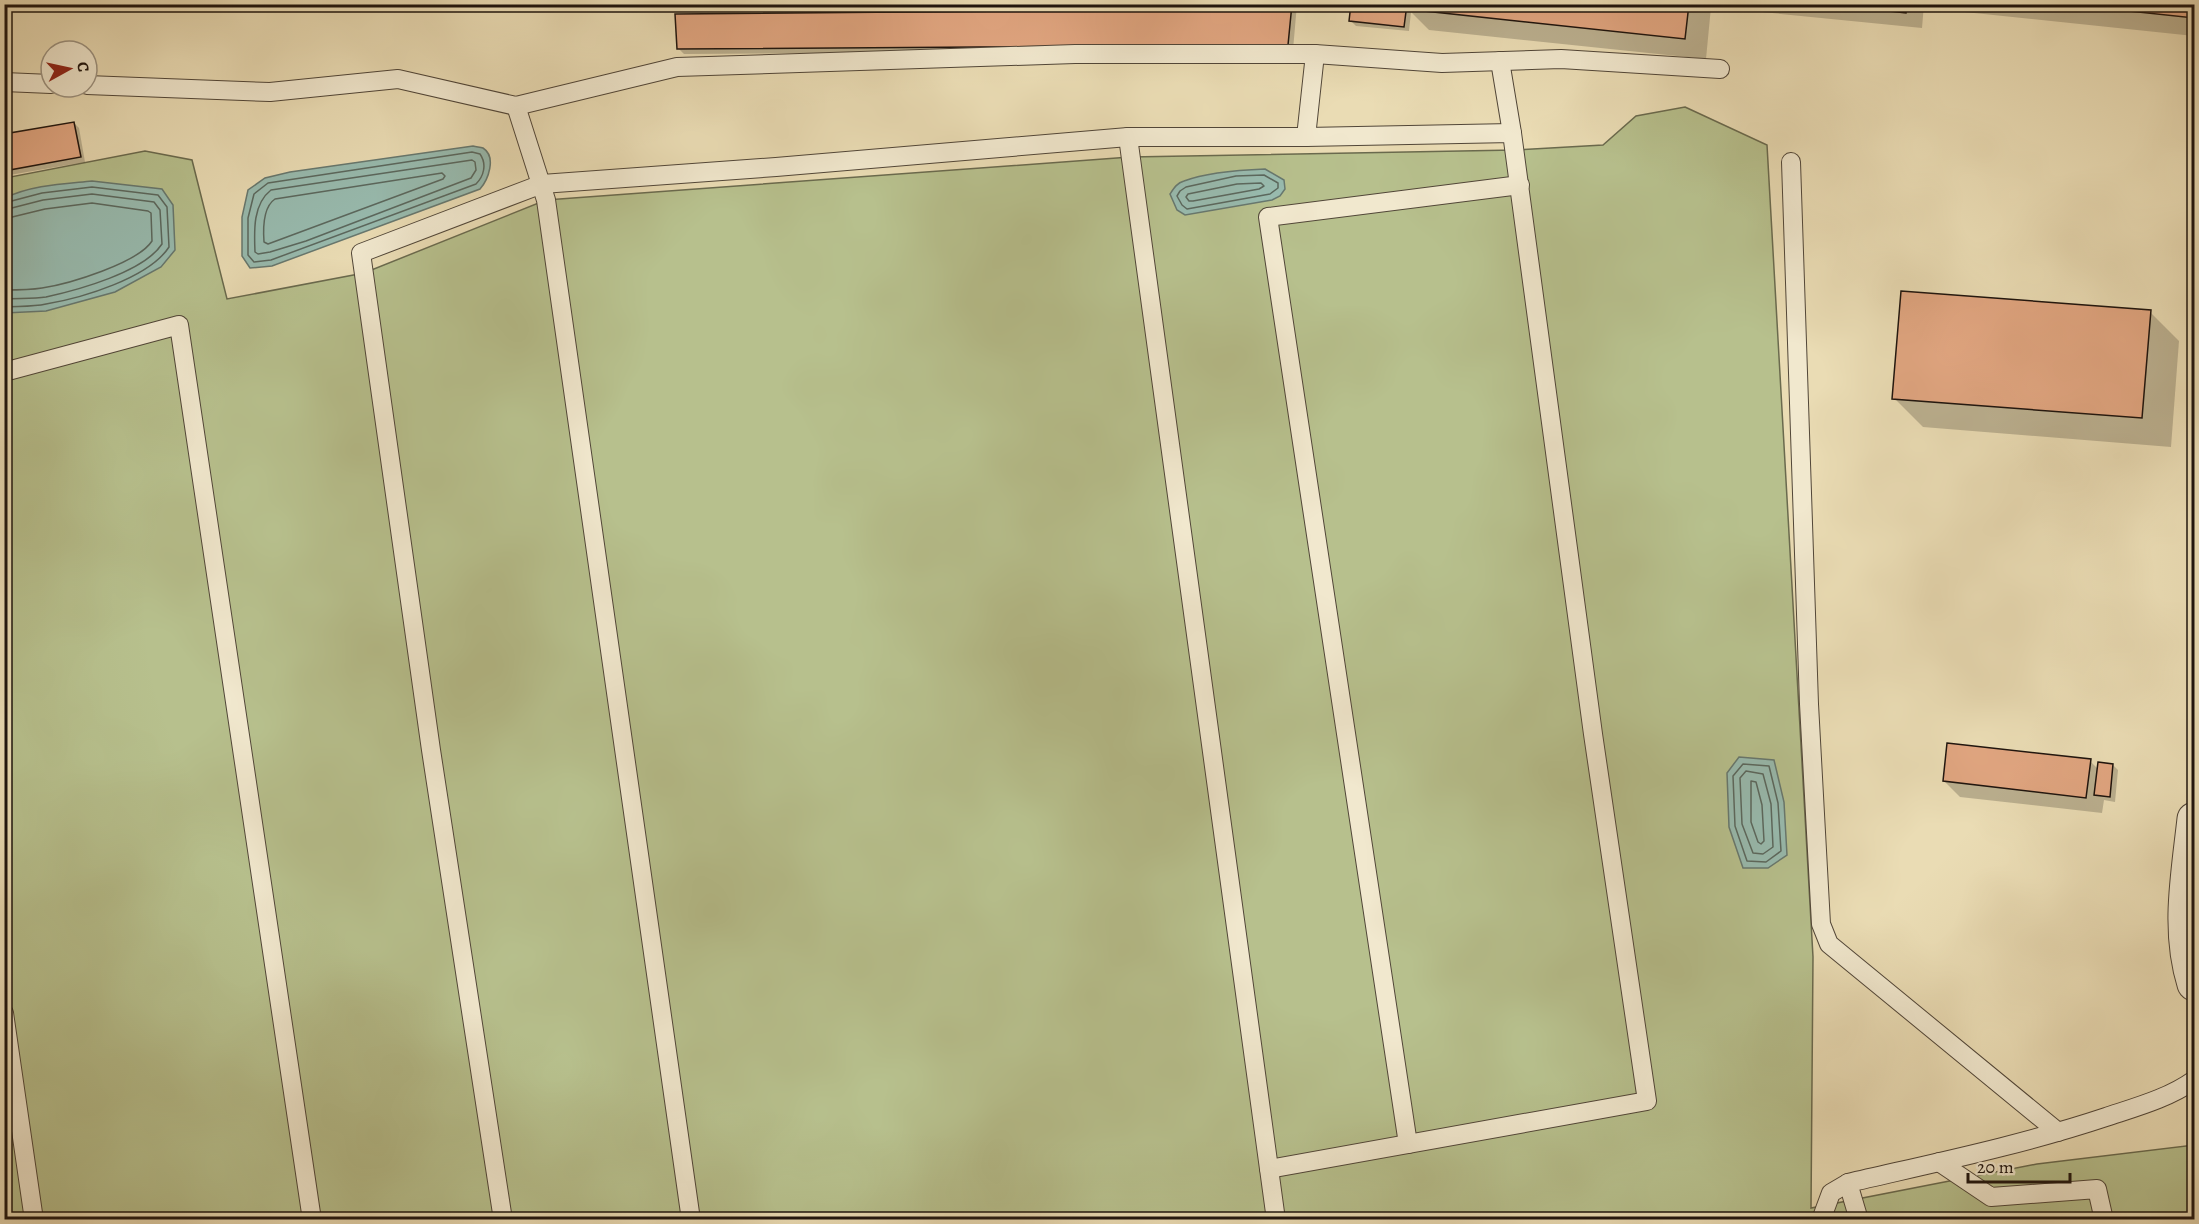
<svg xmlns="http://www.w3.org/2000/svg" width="2199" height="1224" viewBox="0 0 2199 1224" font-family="Alegreya,serif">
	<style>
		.green { fill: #b7c08d; stroke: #6a6a4e; stroke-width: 1.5 }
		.water { fill: #98bbaf; stroke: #67786f; stroke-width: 1.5 }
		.shadow { fill: #0003 }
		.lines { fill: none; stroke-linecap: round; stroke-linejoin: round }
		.shore { stroke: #5b685e; stroke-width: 1.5 }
		.building { fill: #e1a681; stroke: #1e140e; stroke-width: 1.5 }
		.lane-casing { stroke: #514638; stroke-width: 20 }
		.street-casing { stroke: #514638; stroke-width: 35 }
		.lane { stroke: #f1e8ce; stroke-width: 18 }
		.street { stroke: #f1e8ce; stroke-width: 33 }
	</style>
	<rect width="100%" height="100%" fill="#eadcb4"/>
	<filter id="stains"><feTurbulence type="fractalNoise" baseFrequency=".00333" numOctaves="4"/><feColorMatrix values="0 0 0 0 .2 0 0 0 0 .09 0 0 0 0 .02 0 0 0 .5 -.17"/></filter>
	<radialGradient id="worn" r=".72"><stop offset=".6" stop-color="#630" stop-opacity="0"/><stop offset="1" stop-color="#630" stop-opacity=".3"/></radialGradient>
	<path class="green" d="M1685,107L1767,145L1813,957L1811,1208L2037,1164L2194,1145V1220H5V178L145,151L192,160L227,299L364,273L546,200L1130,157L1515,150L1603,145L1636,116Z"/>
	<g class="water">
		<path d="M473,146C477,147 480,147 483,148C497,157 488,180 480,189L272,266L250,268L242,256V217L248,190L265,178L290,172Z"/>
		<path d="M1265,169L1284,180L1285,189L1280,196L1272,200L1185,215L1177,210L1170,194C1174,188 1177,183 1184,181C1208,172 1240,170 1265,169Z"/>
		<path d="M92,181L162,189L173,205L175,250L161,267L115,292L46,311L5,313V198C32,185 63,184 92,181Z"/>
		<path d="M1739,757L1774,760L1784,802L1787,855L1768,868H1743L1729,827L1727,773Z"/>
	</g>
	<g class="shadow">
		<path d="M591,4H685V11L594,7Z"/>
		<path d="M1252,4H1297L1293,50L684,54L679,49L1251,11Z"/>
		<path d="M1353,4H1924L1922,28L1711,7L1706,59L1429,30L1411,12L1409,31L1356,26L1351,21Z"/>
		<path d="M1948,4H2194V36L1955,11Z"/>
		<path d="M74,123L79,128L85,162L4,176V136Z"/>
		<path d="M2150,312L2179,341L2171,447L1923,427L1894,398Z"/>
		<path d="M2090,761L2098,769L2113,765L2118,770L2115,802L2104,800L2102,813L1960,797L1944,781Z"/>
	</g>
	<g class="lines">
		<g class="shore">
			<path d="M472,152L480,154C487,164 484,176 476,184L271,260L254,262L248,255V218L254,194L268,183Z"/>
			<path d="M472,160L475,162L476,170L471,178L306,241L270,252L258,254L255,252C254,230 253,204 271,190Z"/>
			<path d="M442,173L445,176L443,179L268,244L264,242C263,228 263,207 275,199Z"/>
			<path d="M1264,175L1278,183V188L1270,194L1187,209L1182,205L1177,196L1180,191L1186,187L1236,176Z"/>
			<path d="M1261,183L1264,186L1259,189L1193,201H1189L1186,197L1188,194L1237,184Z"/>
			<path d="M4,203L42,193L92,187L158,195L167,207L169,247C149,278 82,298 46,304C33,307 18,306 4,307"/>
			<path d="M4,210L43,200L92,194L154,202L160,210L162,244C144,272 78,290 46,297C33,299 18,298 4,299"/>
			<path d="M4,219L45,209L92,203L148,211L151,213L152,241C138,263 69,284 42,288C30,290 17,290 4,290"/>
			<path d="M1743,764L1769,766L1778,803L1781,851L1766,862L1747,861L1735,826L1733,776Z"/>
			<path d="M1746,771L1763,774L1771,804L1773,847L1763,854L1753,853L1742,824L1740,778Z"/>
			<path d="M1751,781L1756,782L1762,805L1764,841L1761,844L1758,842L1751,822Z"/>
		</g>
	</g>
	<g class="building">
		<path d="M1251,4H1292L1288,45L677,49L675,14L1250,9Z"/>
		<path d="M1351,4H1407L1404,27L1349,21Z"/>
		<path d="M1407,4H1689L1685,39L1406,9Z"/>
		<path d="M1826,4H1907L1906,13Z"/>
		<path d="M2063,4H2194V18Z"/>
		<path d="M74,122L81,157L4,171V134Z"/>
		<path d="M1901,291L2151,310L2142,418L1892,399Z"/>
		<path d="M1947,743L2091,759L2086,798L1943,781Z"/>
		<path d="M2098,762L2113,764L2110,797L2094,795Z"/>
	</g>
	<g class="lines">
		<g class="lane-casing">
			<g id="lane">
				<path d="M1500,61L1512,133"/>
				<path d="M4,82L51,84"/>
				<path d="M87,85L270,92L398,79L516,106L677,67L1075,54H1315L1442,63L1561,59L1720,69"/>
				<path d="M516,106L546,200L691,1220"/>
				<path d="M1128,137L1276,1220"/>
				<path d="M1306,137L1315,54"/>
				<path d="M1791,162L1809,704L1821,924L1829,944L2058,1132"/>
				<path d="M4,372L179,325L312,1220"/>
				<path d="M4,1013L34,1220"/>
				<path d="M1408,1144L1268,217L1520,185"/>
				<path d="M1939,1162L1991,1197L2097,1189L2104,1220"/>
				<path d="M1848,1183L1859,1220"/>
				<path d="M503,1220L431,750L361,253L542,184L776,167L1128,137H1306L1512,133L1593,734L1647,1101L1269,1169"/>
				<path d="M1821,1220L1831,1193L1848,1183C1934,1163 2022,1145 2106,1117C2136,1107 2169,1098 2194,1080"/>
			</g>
		</g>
		<g class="street-casing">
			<path id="street" d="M2194,819C2188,874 2177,930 2194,984"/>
		</g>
		<use href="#lane" class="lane"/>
		<use href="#street" class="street"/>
	</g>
	<rect width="2199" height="1224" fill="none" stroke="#eadcb4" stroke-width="24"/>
	<rect x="6" y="6" width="2187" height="1212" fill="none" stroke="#1e140e" stroke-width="3"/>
	<rect x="12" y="12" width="2175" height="1200" fill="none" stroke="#1e140e" stroke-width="1.5"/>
	<g transform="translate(69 69) rotate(82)"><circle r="28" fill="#f1e8ce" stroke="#9d9381" stroke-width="1.5"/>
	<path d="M0-4.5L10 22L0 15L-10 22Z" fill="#8f2418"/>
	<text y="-9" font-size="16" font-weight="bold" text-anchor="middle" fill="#1e140e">С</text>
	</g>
	<path d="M1968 1173v9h102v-9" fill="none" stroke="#1e140e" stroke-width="3"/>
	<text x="1977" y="1173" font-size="18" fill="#1e140e" stroke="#f1e8ce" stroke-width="4.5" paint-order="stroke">20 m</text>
	<rect width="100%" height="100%" filter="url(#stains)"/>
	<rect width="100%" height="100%" fill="url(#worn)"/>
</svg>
